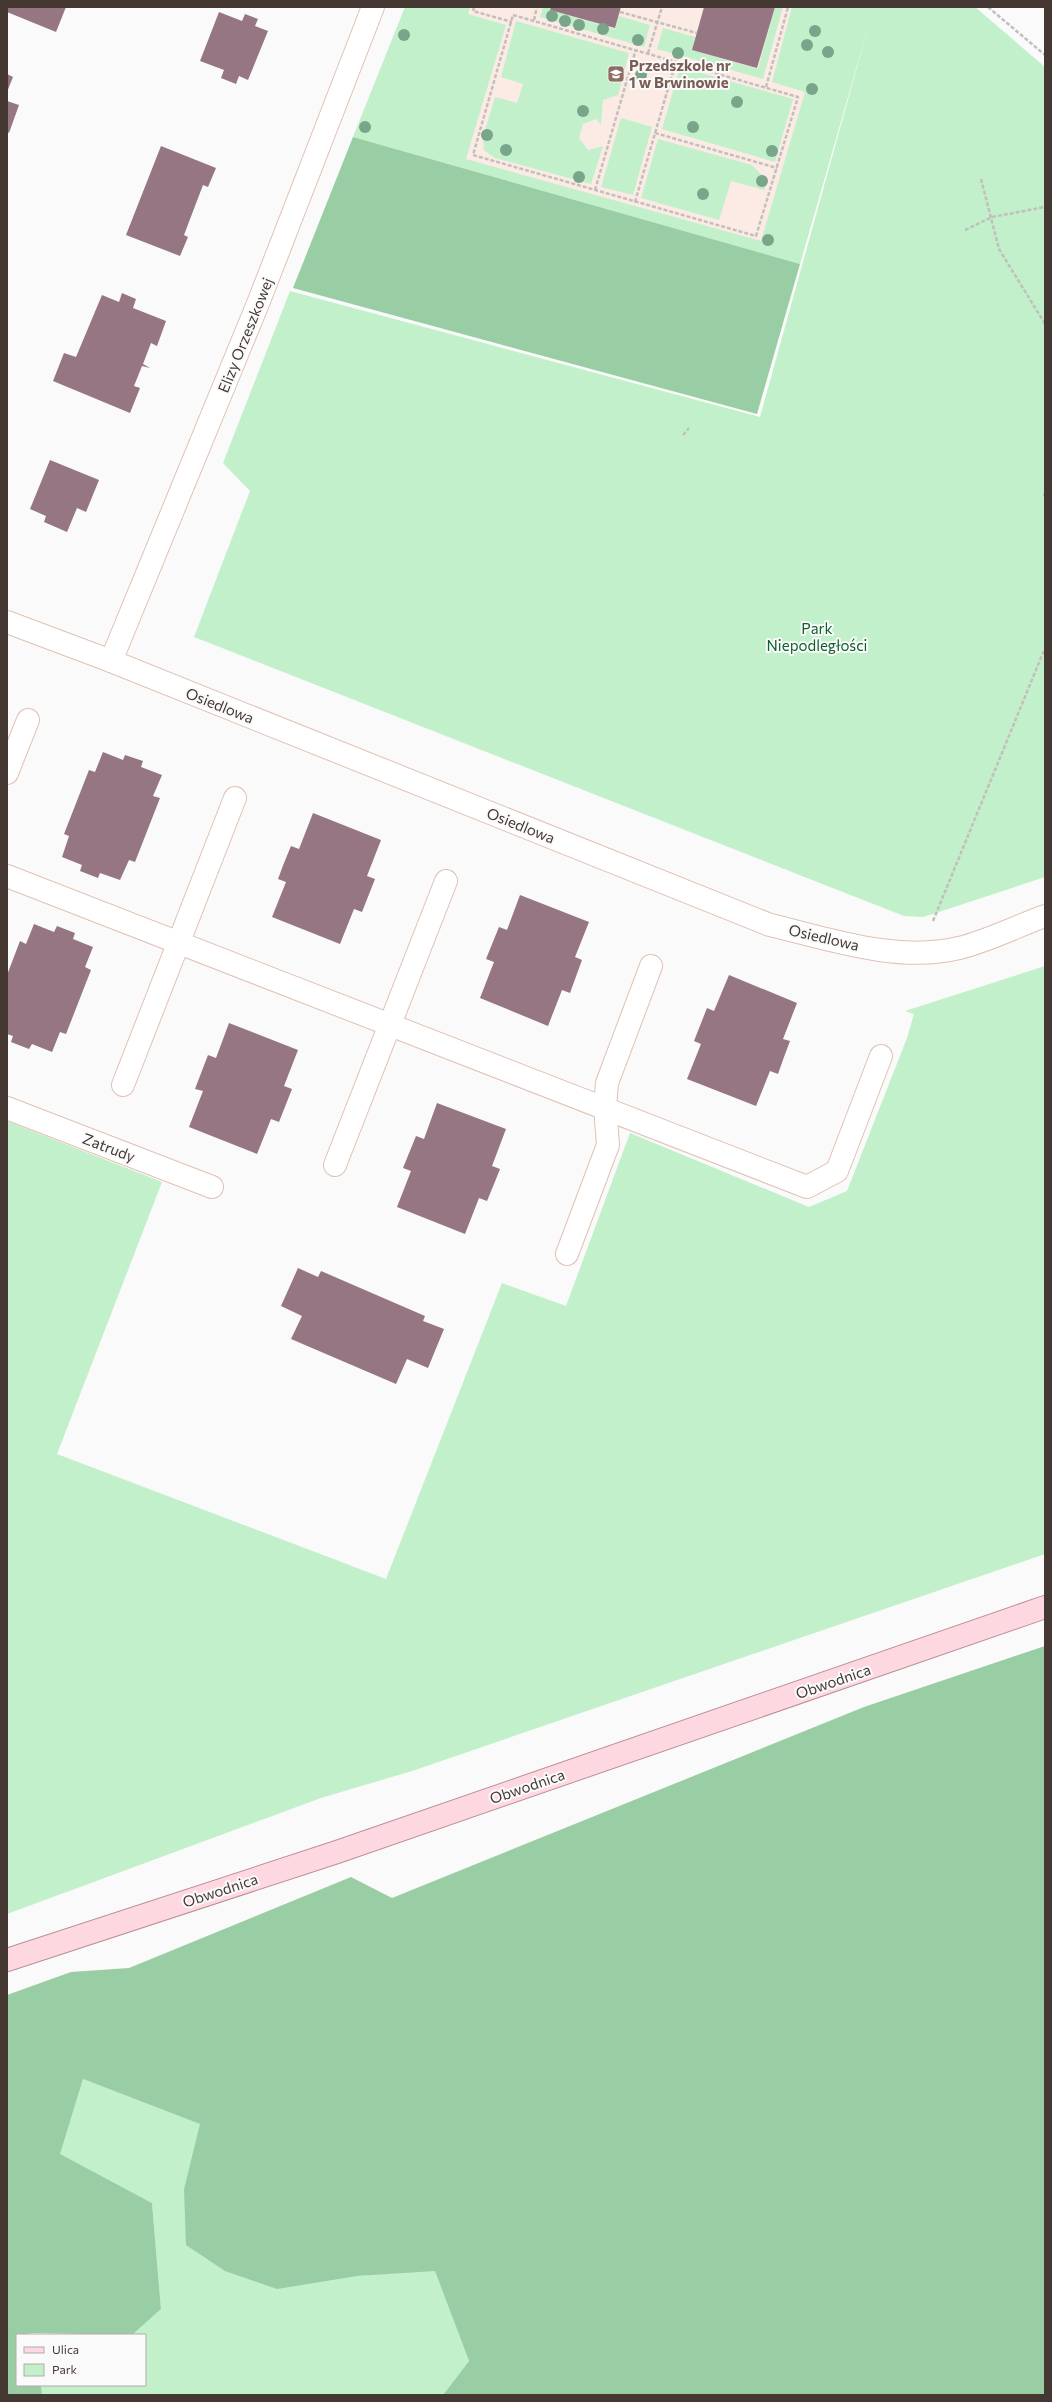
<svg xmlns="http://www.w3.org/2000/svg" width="1052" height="2402" viewBox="0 0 1052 2402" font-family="Commissioner,sans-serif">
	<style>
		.built { fill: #fcebe4 }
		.green { fill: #c1f0ca }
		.forest { fill: #99cea4 }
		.building { fill: #957682 }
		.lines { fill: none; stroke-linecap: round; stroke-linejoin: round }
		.minor-casing { stroke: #e2c1b4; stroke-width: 24 }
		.major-casing { stroke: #bb8f97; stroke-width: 24 }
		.path { stroke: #c3bfbd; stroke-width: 2.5; stroke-dasharray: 4 2; stroke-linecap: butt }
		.minor { stroke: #fff; stroke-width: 22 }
		.major { stroke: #fdd8e1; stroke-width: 22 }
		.tree { fill: #79a58a }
		.labels { text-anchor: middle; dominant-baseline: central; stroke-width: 4; stroke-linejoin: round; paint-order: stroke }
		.education-label { font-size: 15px; font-weight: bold; fill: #785e54; stroke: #fafafa; text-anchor: start }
		.street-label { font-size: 15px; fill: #453833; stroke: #fafafa }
		.park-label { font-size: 15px; fill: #10602e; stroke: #fafafa }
	</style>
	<rect width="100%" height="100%" fill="#fafafa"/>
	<path class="built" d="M405,7H873L800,264L353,137Z"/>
	<g class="green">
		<path d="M405,7H470L468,14L506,25L466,159L761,241L805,92L772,82L792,7H975L1045,67V877L936,913L923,917L904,916L194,637L250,491L223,463L290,291L760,417L869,24L800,264L353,137Z"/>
		<path d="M543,7H550V10L615,29L619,16L650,25L644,47L540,17Z"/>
		<path d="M775,7H783L763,79L657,49L663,28L695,37L692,50L758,69Z"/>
		<path d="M516,21L629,53L618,95L603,100L601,125L596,119L583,124L579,138L588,150L603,146L591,184L495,158L484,150L483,137L495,97L517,103L523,84L501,77Z"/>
		<path d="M680,67L793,99L775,162L662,129Z"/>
		<path d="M621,118L652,127L633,195L601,187Z"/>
		<path d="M658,139L752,165L765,178L767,183L764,190L731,181L719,220L641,198Z"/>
		<path d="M1045,966V1554L412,1771L321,1798L7,1914V1121L162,1182L57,1454L386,1579L502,1283L566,1306L630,1133L809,1207L847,1191L907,1038L914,1014L905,1011Z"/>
		<path d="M83,2079L201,2124L184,2189L357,2276L435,2270L469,2361L443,2395H42L41,2385H145V2335H132L161,2309L152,2203L59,2154Z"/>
	</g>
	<g class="forest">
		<path d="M353,137L800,264L757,414L293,288Z"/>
		<path d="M1045,1646V2395H443L469,2361L435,2271L357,2276L277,2289L225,2271L186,2245L184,2189L200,2124L83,2079L60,2154L152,2203L161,2309L132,2335L35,2333L17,2335V2385H41L42,2395H7V1995L71,1972L129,1968L351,1877L392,1898L864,1707Z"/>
	</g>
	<g class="building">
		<path d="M7,7H66L56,32L7,12Z"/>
		<path d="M551,7H621L615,28L550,10Z"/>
		<path d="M704,7H775L757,68L692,50Z"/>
		<path d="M219,12L242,21L245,14L258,19L255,26L268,31L248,80L239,76L236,84L221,78L224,70L200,61Z"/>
		<path d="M7,74L13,77L7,92Z"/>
		<path d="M7,101L19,105L9,133L7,132Z"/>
		<path d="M161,146L216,168L208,187L203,185L184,235L188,237L180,256L126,235Z"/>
		<path d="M122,293L136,299L133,308L166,321L157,346L151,343L143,364L150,368L142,366L134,386L140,388L130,413L53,381L64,353L76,357L102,295L119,302Z"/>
		<path d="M50,460L99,480L86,512L77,508L67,532L44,522L46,516L30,509Z"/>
		<path d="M103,752L123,760L125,755L143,761L141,767L162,775L153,796L160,798L135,862L129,860L120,880L100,873L98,878L80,871L82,865L62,857L69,836L64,834L89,770L95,772Z"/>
		<path d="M313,813L381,840L367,876L375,879L362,912L354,909L340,944L272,917L286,882L278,879L284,863L291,846L299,849Z"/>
		<path d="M520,895L589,922L575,957L582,960L570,993L562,990L548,1026L480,998L494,962L486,959L499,927L507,930Z"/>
		<path d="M34,924L54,932L57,926L75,933L73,939L93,947L85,967L91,970L66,1034L60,1032L52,1052L32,1044L29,1049L11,1042L13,1036L7,1034V975L20,941L26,944Z"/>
		<path d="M729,975L797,1003L783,1039L790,1041L784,1057L778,1074L770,1071L756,1106L687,1079L701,1044L694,1041L707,1008L714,1011Z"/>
		<path d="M229,1023L298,1050L284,1086L292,1089L279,1122L271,1119L257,1154L189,1127L203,1091L195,1089L208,1055L216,1058Z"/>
		<path d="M437,1103L506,1129L492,1166L500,1169L494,1184L487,1201L479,1198L465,1234L397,1207L411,1171L403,1168L416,1136L424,1139Z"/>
		<path d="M298,1268L318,1277L321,1271L425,1316L423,1321L444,1329L428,1368L407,1359L396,1384L291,1339L302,1316L281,1306Z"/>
	</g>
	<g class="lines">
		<g class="minor-casing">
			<g id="minor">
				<path d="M7,622L111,661L770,925C829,939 898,963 959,948C988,941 1017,926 1045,916"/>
				<path d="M111,661L259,301L373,7"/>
				<path d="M7,773L28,720"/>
				<path d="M7,876L807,1187L837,1171L881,1056"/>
				<path d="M123,1085L235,798"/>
				<path d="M7,1108L212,1187"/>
				<path d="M335,1165L446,881"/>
				<path d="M567,1254L608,1145L605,1107L607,1083L651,966"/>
			</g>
		</g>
		<g class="major-casing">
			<path id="major" d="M7,1960L337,1852L1045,1607"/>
		</g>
		<g class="path">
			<path d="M474,7L473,11L512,22"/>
			<path d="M988,7L1045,55"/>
			<path d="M620,12L697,33"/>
			<path d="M513,15L798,97L756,236L473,155Z"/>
			<path d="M534,20L537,7"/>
			<path d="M648,53L662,7"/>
			<path d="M766,87L788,7"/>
			<path d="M655,133L777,168"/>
			<path d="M981,179L999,249L1045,324"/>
			<path d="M595,190L636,49"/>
			<path d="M635,202L676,61"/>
			<path d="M965,230L992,217L1045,207"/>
			<path d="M683,435L689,428"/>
			<path d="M1043,495H1045"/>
			<path d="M933,921L1045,648"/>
		</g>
		<use href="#minor" class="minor"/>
		<use href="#major" class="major"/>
	</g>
	<g class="tree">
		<circle cx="552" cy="16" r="6"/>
		<circle cx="565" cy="21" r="6"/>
		<circle cx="579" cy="25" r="6"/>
		<circle cx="603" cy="29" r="6"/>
		<circle cx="815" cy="31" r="6"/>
		<circle cx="404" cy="35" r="6"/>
		<circle cx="638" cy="40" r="6"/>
		<circle cx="807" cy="45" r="6"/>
		<circle cx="828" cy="52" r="6"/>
		<circle cx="678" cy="53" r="6"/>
		<circle cx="641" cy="75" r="6"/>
		<circle cx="812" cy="89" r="6"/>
		<circle cx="737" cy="102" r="6"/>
		<circle cx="583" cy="111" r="6"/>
		<circle cx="365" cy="127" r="6"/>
		<circle cx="693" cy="127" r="6"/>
		<circle cx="487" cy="135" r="6"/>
		<circle cx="506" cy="150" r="6"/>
		<circle cx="772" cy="151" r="6"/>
		<circle cx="579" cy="177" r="6"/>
		<circle cx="762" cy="181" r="6"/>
		<circle cx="703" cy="194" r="6"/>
		<circle cx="768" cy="240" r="6"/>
	</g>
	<defs>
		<g id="school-square" transform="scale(0.9)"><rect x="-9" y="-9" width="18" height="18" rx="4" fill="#8d6e63" stroke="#fafafa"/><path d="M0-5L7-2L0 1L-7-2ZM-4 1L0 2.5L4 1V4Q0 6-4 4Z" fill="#fff"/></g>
	</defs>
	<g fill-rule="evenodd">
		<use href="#school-square" x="616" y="74"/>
	</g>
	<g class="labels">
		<g class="education-label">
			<text x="629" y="65">Przedszkole nr<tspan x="629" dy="17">1 w Brwinowie</tspan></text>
		</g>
		<g class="street-label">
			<text transform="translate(245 335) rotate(-68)">Elizy Orzeszkowej</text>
			<text transform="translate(220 705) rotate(22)">Osiedlowa</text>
			<text transform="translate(521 825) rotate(22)">Osiedlowa</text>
			<text transform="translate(824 937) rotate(13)">Osiedlowa</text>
			<text transform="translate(109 1147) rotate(21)">Zatrudy</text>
			<text transform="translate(833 1681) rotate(-19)">Obwodnica</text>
			<text transform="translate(527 1786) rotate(-19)">Obwodnica</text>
			<text transform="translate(220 1890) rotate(-18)">Obwodnica</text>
		</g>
		<g class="park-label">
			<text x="817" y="628">Park<tspan x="817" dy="17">Niepodległości</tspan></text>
		</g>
	</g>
	<rect width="1052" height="2402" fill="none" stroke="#453833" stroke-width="16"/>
	<rect x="16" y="2334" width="130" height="52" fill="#fafafa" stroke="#b2acaa"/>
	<rect x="24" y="2347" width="20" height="6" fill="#fdd8e1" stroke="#b2acaa"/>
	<text x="52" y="2354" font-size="12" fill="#453833">Ulica</text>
	<rect x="24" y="2364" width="20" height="12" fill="#c1f0ca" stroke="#b2acaa"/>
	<text x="52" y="2374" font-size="12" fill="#453833">Park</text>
</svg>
